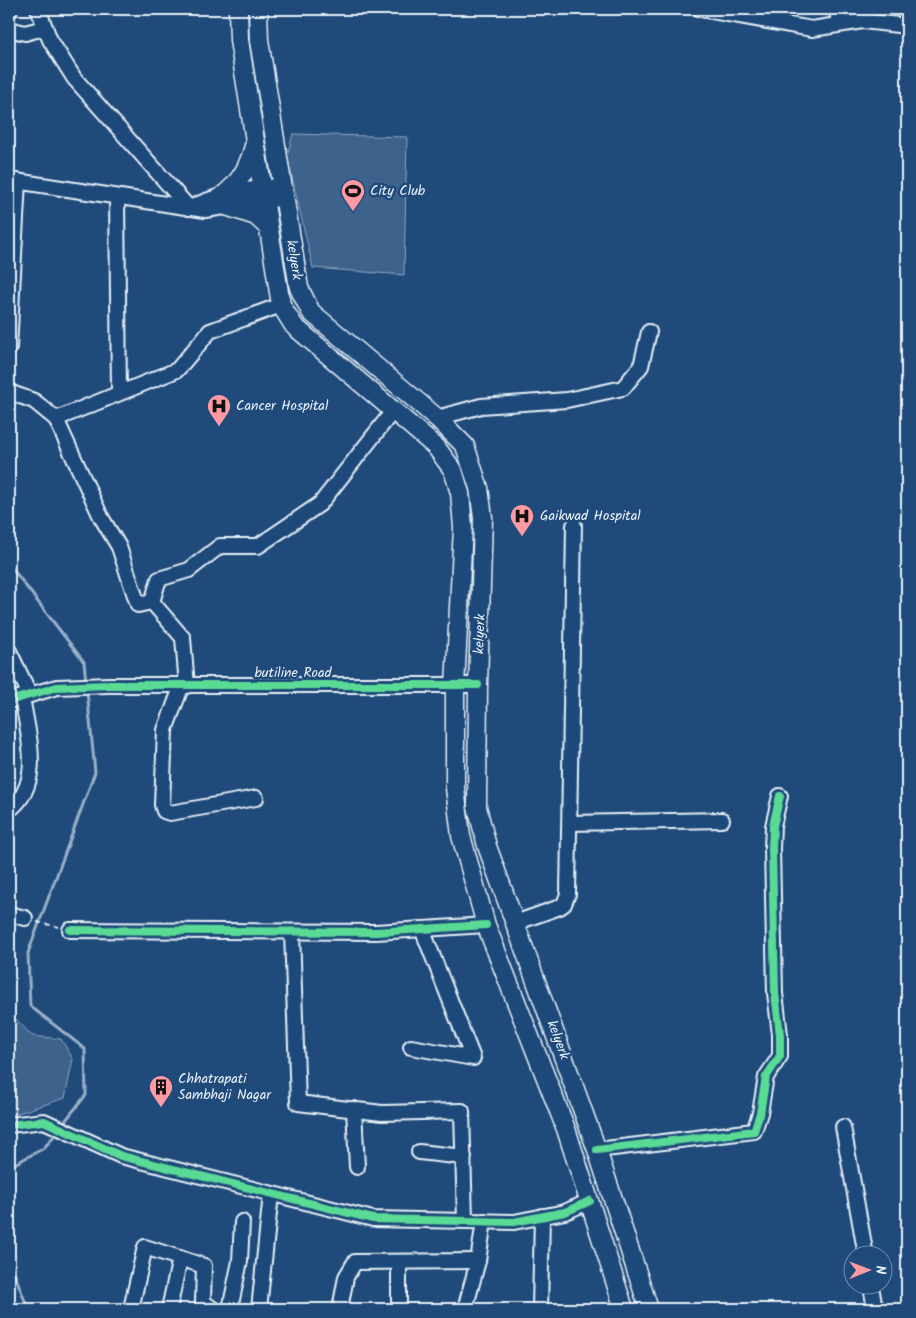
<svg xmlns="http://www.w3.org/2000/svg" width="916" height="1318" viewBox="0 0 916 1318" font-family="Kalam,sans-serif">
	<style>
		.green { fill: #3c628c; stroke: #92aac2 }
		.lines { fill: none; stroke-linecap: round; stroke-linejoin: round }
		.stream { stroke: #9ab0c7; stroke-width: 3 }
		.minor-casing { stroke: #e8f1f8; stroke-width: 18 }
		.major-casing { stroke: #e8f1f8; stroke-width: 21 }
		.path { stroke: #e8f1f8; stroke-width: 2; stroke-dasharray: 5 4; stroke-linecap: butt }
		.minor { stroke: #1f4a7a; stroke-width: 14 }
		.major { stroke: #1f4a7a; stroke-width: 18 }
		.cycleway-casing { stroke: #1f4a7a; stroke-width: 11 }
		.cycleway { stroke: #5adb95; stroke-width: 8 }
		.labels { text-anchor: middle; dominant-baseline: central; stroke-width: 5; stroke-linejoin: round; paint-order: stroke }
		.poi-label { font-size: 14px; fill: #e8f1f8; stroke: #1f4a7a; text-anchor: start }
		.street-label { font-size: 14px; fill: #e8f1f8; stroke: #1f4a7a }
	</style>
	<rect width="100%" height="100%" fill="#1f4a7a"/>
	<filter id="ink" filterUnits="userSpaceOnUse"><feTurbulence type="fractalNoise" baseFrequency=".02" numOctaves="2"/><feDisplacementMap in="SourceGraphic" scale="10" xChannelSelector="R" yChannelSelector="G"/><feConvolveMatrix kernelMatrix="1 2 1 2 8 2 1 2 1" color-interpolation-filters="sRGB"/></filter>
	<g filter="url(#ink)">
		<g class="green">
			<path d="M293,134L407,137L404,275L313,268L287,156Z"/>
			<path d="M9,1018L16,1019L32,1036L61,1039L73,1059L65,1098L9,1116Z"/>
		</g>
		<g class="lines">
			<g class="stream">
				<path d="M9,564L84,662L86,682"/>
				<path d="M61,1126L86,1095L85,1049L30,1006L28,953L95,772L87,691"/>
				<path d="M9,1167L44,1148L58,1131"/>
				<path d="M9,1259L28,1309"/>
			</g>
			<g class="minor-casing">
				<g id="minor">
					<path d="M38,9L50,40L74,78L189,208"/>
					<path d="M700,9L812,29L863,21L907,26"/>
					<path d="M836,9L840,24"/>
					<path d="M9,12L10,9"/>
					<path d="M9,29L25,33L44,28"/>
					<path d="M9,180L205,210L284,198"/>
					<path d="M117,198L119,392"/>
					<path d="M190,208C218,194 251,188 282,186"/>
					<path d="M9,348L18,181"/>
					<path d="M9,392L34,401L56,419L101,517L119,547L138,605L152,602L183,638L187,686"/>
					<path d="M437,418L481,406L567,400L623,388L641,366L649,332"/>
					<path d="M56,419L177,370L210,331L281,305"/>
					<path d="M152,602L159,579L189,570L220,546H258L320,504L393,411"/>
					<path d="M9,651L30,695"/>
					<path d="M182,685L165,730L162,805L164,811L170,813L256,798"/>
					<path d="M9,701L57,687L108,685H478"/>
					<path d="M9,810C44,784 28,735 22,697"/>
					<path d="M570,823L722,820"/>
					<path d="M9,914L25,918"/>
					<path d="M515,923L560,907L564,904L568,894L574,525"/>
					<path d="M70,930L376,932L486,925"/>
					<path d="M292,932L298,1103L382,1113L462,1111L465,1221"/>
					<path d="M411,1047L473,1058L422,929"/>
					<path d="M354,1109L357,1167"/>
					<path d="M9,1125L44,1121L121,1156L373,1219L514,1222L565,1212L590,1201"/>
					<path d="M843,1127L866,1256"/>
					<path d="M597,1150L754,1131L760,1113L766,1077L780,1056V1035L775,993L772,848L773,826L780,796"/>
					<path d="M419,1152L464,1157"/>
					<path d="M399,1262V1309"/>
					<path d="M871,1286L875,1309"/>
					<path d="M131,1309L145,1247L204,1266L203,1302L213,1309"/>
					<path d="M169,1309L180,1258"/>
					<path d="M230,1309L240,1261L242,1222"/>
					<path d="M259,1309L271,1194"/>
					<path d="M340,1309L346,1277L355,1262L478,1261"/>
					<path d="M465,1309L478,1261L484,1221"/>
					<path d="M540,1309L542,1216"/>
				</g>
			</g>
			<g class="major-casing">
				<g id="major">
					<path d="M238,9L239,40L281,305L294,326L436,447L453,470L460,493L463,527L455,686V788L461,836L486,925L566,1129L624,1309"/>
					<path d="M258,9L259,40L299,288L311,312L437,418L465,446L479,488L483,518L478,685L477,807L487,846L597,1150L649,1309"/>
					<path d="M221,197C240,183 248,168 254,146"/>
					<path d="M226,206L256,216L268,227"/>
				</g>
			</g>
			<path class="path" d="M37,922L59,927"/>
			<use href="#minor" class="minor"/>
			<use href="#major" class="major"/>
			<g class="cycleway-casing">
				<g id="cycleway">
					<path d="M9,701L57,687L108,685H478"/>
					<path d="M70,930L376,932L486,925"/>
					<path d="M9,1125L44,1121L121,1156L373,1219L514,1222L565,1212L590,1201"/>
					<path d="M597,1150L754,1131L760,1113L766,1077L780,1056V1035L775,993L772,848L773,826L780,796"/>
				</g>
			</g>
			<use href="#cycleway" class="cycleway"/>
		</g>
	</g>
	<defs>
		<g id="stadium-pin" transform="scale(1.25)"><path d="M0 17L-7.5 6A9.5 9.5 0 1 1 7.5 6Z" fill="#ff9aa2" stroke="#1f4a7a"/><path d="M0-5a6.5 5 0 1 0 0 10a6.5 5 0 1 0 0-10ZM-3.5-1.8h7v3.6h-7Z" fill="#111"/></g>
		<g id="hospital-pin" transform="scale(1.25)"><path d="M0 17L-7.5 6A9.5 9.5 0 1 1 7.5 6Z" fill="#ff9aa2" stroke="#1f4a7a"/><path d="M-5-5h3v3.5h4V-5h3V5h-3V1.5h-4V5h-3Z" fill="#111"/></g>
		<g id="building-pin" transform="scale(1.25)"><path d="M0 17L-7.5 6A9.5 9.5 0 1 1 7.5 6Z" fill="#ff9aa2" stroke="#1f4a7a"/><path d="M-4-6H4V6H1V3H-1V6H-4ZM-2.5-4.3h1.7v1.8h-1.7ZM.8-4.3h1.7v1.8H.8ZM-2.5-1h1.7V.8h-1.7ZM.8-1h1.7V.8H.8Z" fill="#111"/></g>
	</defs>
	<g fill-rule="evenodd">
		<use href="#stadium-pin" x="353" y="191"/>
		<use href="#hospital-pin" x="219" y="406"/>
		<use href="#hospital-pin" x="522" y="516"/>
		<use href="#building-pin" x="161" y="1087"/>
	</g>
	<g class="labels">
		<g class="poi-label">
			<text x="370" y="191">City Club</text>
			<text x="236" y="406">Cancer Hospital</text>
			<text x="540" y="516">Gaikwad Hospital</text>
			<text x="178" y="1079">Chhatrapati<tspan x="178" dy="16">Sambhaji Nagar</tspan></text>
		</g>
		<g class="street-label">
			<text transform="translate(294 260) rotate(81)">kelyerk</text>
			<text transform="translate(480 634) rotate(-88)">kelyerk</text>
			<text x="293" y="673">butiline Road</text>
			<text transform="translate(558 1040) rotate(70)">kelyerk</text>
		</g>
	</g>
	<rect width="916" height="1318" fill="none" stroke="#1f4a7a" stroke-width="30"/>
	<rect x="15" y="15" width="886" height="1288" fill="none" stroke="#e8f1f8" stroke-width="2" filter="url(#ink)"/>
	<g transform="translate(868 1270) rotate(89)"><circle r="24" fill="#1f4a7a" stroke="#6f8dac"/>
	<path d="M0-4L9 19L0 12L-9 19Z" fill="#ff9aa2"/>
	<text y="-8" font-size="14" font-weight="bold" text-anchor="middle" fill="#e8f1f8">N</text>
	</g>
</svg>
